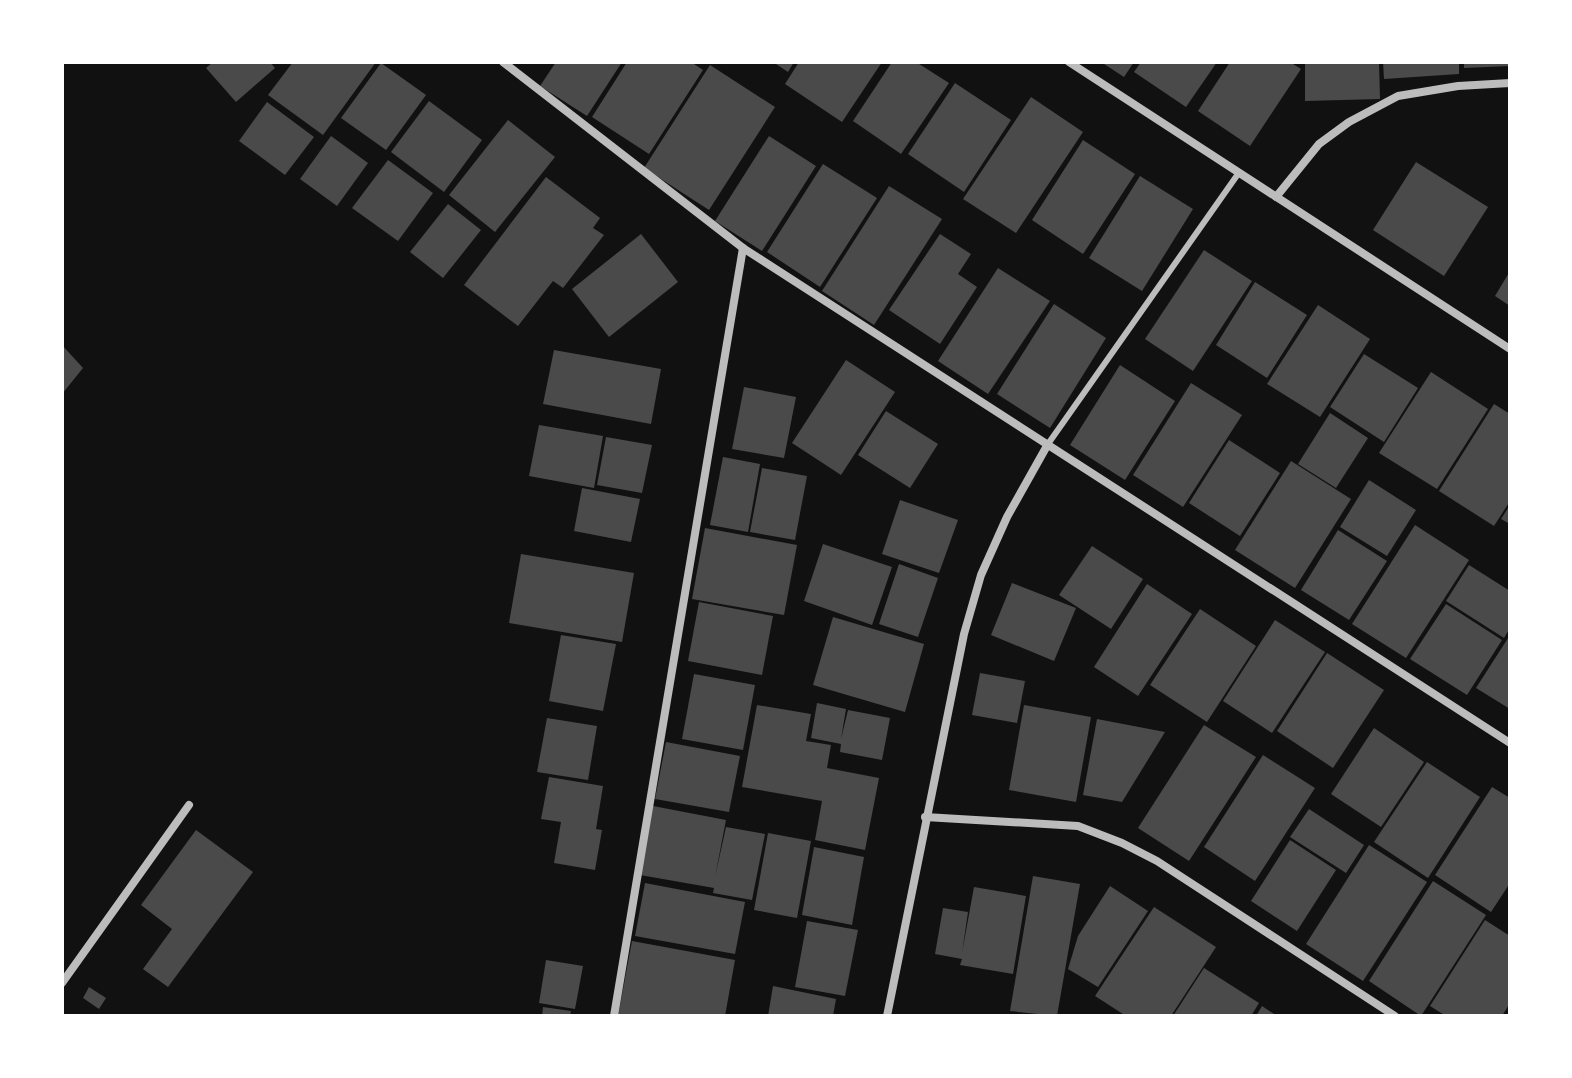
<svg xmlns="http://www.w3.org/2000/svg" width="1572" height="1078" viewBox="0 0 1572 1078" font-family="Poppins,sans-serif">
	<style>
		.building { fill: #4a4a4a }
		.lines { fill: none; stroke-linecap: round; stroke-linejoin: round }
		.service { stroke: #bcbcbc; stroke-width: 6 }
		.minor { stroke: #bcbcbc; stroke-width: 8 }
	</style>
	<rect width="100%" height="100%" fill="#111"/>
	<g class="building">
		<path d="M213,62H270L275,68L236,102L206,68Z"/>
		<path d="M293,62H376L323,135L268,95Z"/>
		<path d="M556,62H622L587,116L540,86Z"/>
		<path d="M627,62H691L703,70L649,154L592,117Z"/>
		<path d="M773,62H794L788,72Z"/>
		<path d="M799,62H882L842,122L785,84Z"/>
		<path d="M892,62H916L949,83L901,154L853,121Z"/>
		<path d="M1101,62H1134L1124,77Z"/>
		<path d="M1141,62H1217L1186,107L1134,72Z"/>
		<path d="M1230,62H1290L1301,69L1250,146L1198,111Z"/>
		<path d="M1305,62H1379L1380,99L1305,101Z"/>
		<path d="M1383,62H1459V74L1384,79Z"/>
		<path d="M1464,62H1510V66L1464,68Z"/>
		<path d="M381,63L426,95L386,150L341,118Z"/>
		<path d="M710,65L775,107L709,210L644,168Z"/>
		<path d="M955,83L1011,120L964,192L908,154Z"/>
		<path d="M1031,97L1083,132L1016,233L963,199Z"/>
		<path d="M429,101L482,140L444,192L391,152Z"/>
		<path d="M267,102L314,137L285,175L239,141Z"/>
		<path d="M508,120L555,157L495,232L449,195Z"/>
		<path d="M331,136L368,163L337,206L300,179Z"/>
		<path d="M769,136L816,166L762,251L715,221Z"/>
		<path d="M1083,140L1135,174L1083,254L1032,220Z"/>
		<path d="M388,160L433,193L398,241L352,208Z"/>
		<path d="M1416,162L1488,207L1444,276L1373,230Z"/>
		<path d="M823,164L877,198L820,287L767,252Z"/>
		<path d="M1140,176L1193,209L1142,291L1089,258Z"/>
		<path d="M546,177L600,218L593,228L604,235L563,288L553,281L518,326L464,285Z"/>
		<path d="M889,186L942,219L874,325L822,291Z"/>
		<path d="M448,204L481,230L443,278L410,252Z"/>
		<path d="M641,234L678,282L609,337L572,289Z"/>
		<path d="M940,234L971,254L958,274L977,287L940,344L889,310Z"/>
		<path d="M1204,250L1252,281L1193,371L1145,339Z"/>
		<path d="M998,268L1050,301L988,394L938,361Z"/>
		<path d="M1510,271V306L1495,296Z"/>
		<path d="M1255,282L1307,315L1267,378L1216,345Z"/>
		<path d="M1054,304L1106,338L1050,428L997,394Z"/>
		<path d="M1318,305L1370,339L1320,417L1267,384Z"/>
		<path d="M62,345L83,368L62,394Z"/>
		<path d="M554,350L661,369L651,424L543,404Z"/>
		<path d="M1364,354L1418,388L1384,442L1330,407Z"/>
		<path d="M846,360L895,392L841,475L792,443Z"/>
		<path d="M1120,365L1175,401L1125,480L1070,445Z"/>
		<path d="M1431,372L1488,409L1437,489L1379,453Z"/>
		<path d="M1191,383L1242,415L1183,507L1133,475Z"/>
		<path d="M744,387L796,397L784,458L732,449Z"/>
		<path d="M1494,404L1510,414V501L1494,526L1439,491Z"/>
		<path d="M886,411L938,444L910,488L858,455Z"/>
		<path d="M1330,413L1368,438L1336,488L1298,464Z"/>
		<path d="M539,425L603,436L594,488L529,476Z"/>
		<path d="M606,437L652,445L642,493L597,485Z"/>
		<path d="M1229,440L1280,473L1240,536L1189,503Z"/>
		<path d="M723,457L760,464L748,532L710,525Z"/>
		<path d="M1291,461L1351,499L1295,588L1235,550Z"/>
		<path d="M762,468L807,476L795,540L750,532Z"/>
		<path d="M1369,480L1416,510L1387,556L1340,527Z"/>
		<path d="M582,488L640,499L631,542L574,531Z"/>
		<path d="M900,500L958,520L939,573L882,554Z"/>
		<path d="M1510,505V524L1501,519Z"/>
		<path d="M1415,525L1469,560L1406,658L1352,624Z"/>
		<path d="M705,528L797,545L784,615L692,599Z"/>
		<path d="M1338,530L1387,561L1349,620L1301,590Z"/>
		<path d="M823,544L892,567L872,625L804,601Z"/>
		<path d="M1092,546L1143,579L1111,629L1059,595Z"/>
		<path d="M521,554L634,573L622,642L509,623Z"/>
		<path d="M899,564L938,578L918,637L879,624Z"/>
		<path d="M1469,565L1510,591V628L1504,638L1446,601Z"/>
		<path d="M1012,583L1076,608L1054,661L991,635Z"/>
		<path d="M1147,584L1192,614L1138,696L1094,667Z"/>
		<path d="M699,602L773,616L762,675L688,661Z"/>
		<path d="M1446,604L1502,640L1467,695L1410,659Z"/>
		<path d="M1200,609L1256,646L1207,722L1150,685Z"/>
		<path d="M833,617L924,644L905,712L813,685Z"/>
		<path d="M1275,620L1325,652L1272,733L1223,701Z"/>
		<path d="M561,635L616,644L603,711L549,701Z"/>
		<path d="M1510,635V709L1476,688Z"/>
		<path d="M1327,653L1384,690L1333,768L1277,731Z"/>
		<path d="M980,673L1025,681L1017,723L972,715Z"/>
		<path d="M694,674L755,685L743,750L682,739Z"/>
		<path d="M817,703L846,709L841,739L848,710L890,718L882,760L840,752L841,744L811,738Z"/>
		<path d="M757,705L811,714L806,741L831,745L827,768L879,778L865,850L815,840L822,801L742,787Z"/>
		<path d="M1024,705L1091,717L1076,802L1009,790Z"/>
		<path d="M547,718L597,726L588,780L537,772Z"/>
		<path d="M1097,719L1165,732L1122,802L1083,795Z"/>
		<path d="M1204,725L1256,757L1189,861L1138,828Z"/>
		<path d="M1374,728L1424,762L1381,827L1331,794Z"/>
		<path d="M666,742L740,756L729,812L655,799Z"/>
		<path d="M1263,755L1315,788L1255,881L1204,847Z"/>
		<path d="M1427,762L1480,797L1428,878L1374,842Z"/>
		<path d="M549,777L603,786L596,829L602,830L595,870L554,863L561,822L541,819Z"/>
		<path d="M1492,787L1510,798V883L1491,912L1435,875Z"/>
		<path d="M653,806L726,820L715,877L726,827L765,834L752,900L713,893L714,888L640,875Z"/>
		<path d="M1309,809L1364,845L1346,873L1290,837Z"/>
		<path d="M196,830L253,872L168,987L143,969L172,929L141,905Z"/>
		<path d="M768,833L811,841L797,918L754,910Z"/>
		<path d="M1290,840L1336,870L1297,931L1251,901Z"/>
		<path d="M1369,845L1427,882L1363,981L1306,944Z"/>
		<path d="M814,847L864,857L852,925L802,915Z"/>
		<path d="M1033,876L1080,884L1057,1016L1010,1011Z"/>
		<path d="M1433,881L1486,915L1421,1016L1369,981Z"/>
		<path d="M645,883L745,902L735,954L635,936Z"/>
		<path d="M1110,886L1148,911L1098,987L1068,969L1078,936Z"/>
		<path d="M974,887L1026,896L1013,974L960,965L962,959L935,954L943,908L968,912L962,953Z"/>
		<path d="M1154,907L1216,947L1171,1016H1126L1095,996Z"/>
		<path d="M1485,920L1510,936V1003L1502,1016H1446L1430,1006Z"/>
		<path d="M807,921L858,930L845,996L795,987Z"/>
		<path d="M632,941L735,960L725,1016H618Z"/>
		<path d="M546,960L583,966L575,1009L539,1003Z"/>
		<path d="M1204,968L1259,1003L1251,1016H1173Z"/>
		<path d="M773,986L836,999L833,1016H768Z"/>
		<path d="M89,987L106,998L99,1009L83,998Z"/>
		<path d="M1262,1006L1277,1016H1256Z"/>
		<path d="M543,1007L571,1011L570,1016H542Z"/>
	</g>
	<g class="lines">
		<path class="service" d="M1048,444L1238,174"/>
		<g class="minor">
			<path d="M503,62L743,248L1510,743"/>
			<path d="M1069,62L1510,349"/>
			<path d="M1276,197L1319,144L1349,122L1398,96L1458,86L1510,83"/>
			<path d="M925,817L1078,826L1122,843L1157,861L1395,1016"/>
			<path d="M62,983L189,805"/>
			<path d="M614,1016L743,248"/>
			<path d="M887,1016L964,634L981,575L1007,517L1048,444"/>
		</g>
	</g>
	<rect width="1572" height="1078" fill="none" stroke="#ffffff" stroke-width="128"/>
</svg>
